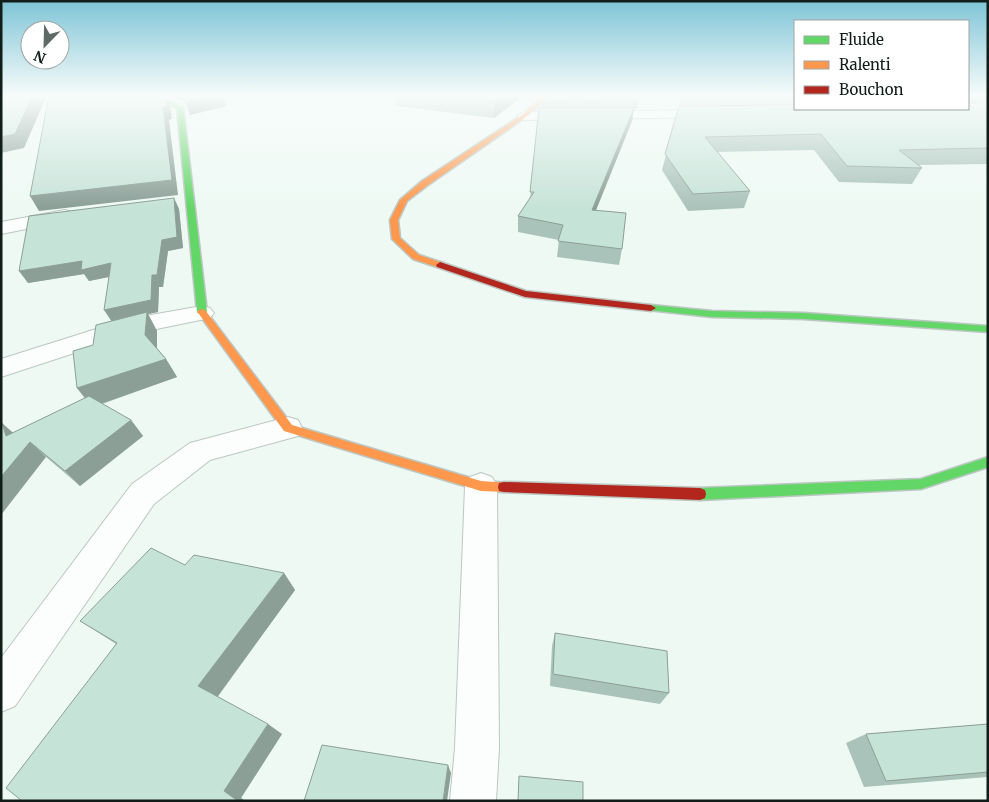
<svg xmlns="http://www.w3.org/2000/svg" width="989" height="802" viewBox="0 0 989 802" font-family="Merriweather,serif">
	<style>
		.lines { fill: none; stroke-linecap: round; stroke-linejoin: round }
		.street-casing { stroke: #bcc7c2; stroke-width: 2 }
		.fast-casing { stroke: #bcc7c2; stroke-width: 3 }
		.slow-casing { stroke: #bcc7c2; stroke-width: 3 }
		.jam-casing { stroke: #bcc7c2; stroke-width: 3 }
		.street { fill: #fcfefd; fill-rule: evenodd }
		.fast { fill: #63d668; fill-rule: evenodd }
		.slow { fill: #ff974d; fill-rule: evenodd }
		.jam { fill: #b3261e; fill-rule: evenodd }
		.wall { fill: #aac3ba }
		.shaded-wall { fill: #8b9f97 }
		.building { fill: #c6e3d8; stroke: #8b9f97 }
	</style>
	<rect width="100%" height="100%" fill="#eef9f4"/>
	<g class="lines">
		<g class="street-casing">
			<g id="street">
				<path d="M714,110L721,114L719,117L524,120L517,116L524,112Z"/>
				<path d="M65,210L72,212L75,216L72,220L1,234V222Z"/>
				<path d="M202,306L210,308L214,313L210,318L132,334L1,377V359L128,319Z"/>
				<path d="M288,417L298,420L302,428L298,436L210,460L154,504L15,706L1,712V658L132,484L190,443Z"/>
				<path d="M481,473L492,477L497,486L499,748L496,801H450L455,748L465,486L470,477Z"/>
			</g>
		</g>
		<g class="fast-casing">
			<g id="fast">
				<path d="M145,95H154L183,107L207,312L205,314H199L197,312L177,108Z"/>
				<path d="M651,305L712,311L804,313L988,326V332L804,319L712,317L648,310L646,308Z"/>
				<path d="M988,457V467L921,489L700,500L695,498L694,494L695,490L700,488L921,479Z"/>
			</g>
		</g>
		<g class="slow-casing">
			<g id="slow">
				<path d="M544,95H551L526,117L428,185L407,201L398,220L400,238L419,255L443,263V267H437L413,259L392,239L390,220L400,200L422,181L522,115Z"/>
				<path d="M202,309L205,310L292,425L481,481L509,483L510,487L509,491L504,492L481,491L284,431L199,314L197,312L199,310Z"/>
			</g>
		</g>
		<g class="jam-casing">
			<g id="jam">
				<path d="M440,262L526,291L651,305L656,308L651,311L525,297L437,267L436,265Z"/>
				<path d="M504,482L700,488L705,490L706,494L705,498L700,500L504,492L499,491L498,487L499,483Z"/>
			</g>
		</g>
		<use href="#street" class="street"/>
		<use href="#fast" class="fast"/>
		<use href="#slow" class="slow"/>
		<use href="#jam" class="jam"/>
	</g>
	<g class="wall">
		<path d="M168,95H223L226,106L190,115L185,102Z"/>
		<path d="M395,95H524L494,118L396,106Z"/>
		<path d="M639,95L637,109H634L632,121L596,210L622,249L619,265L557,257L559,240L518,232V216L530,199L542,102Z"/>
		<path d="M682,95H795V109H968V95H988L983,103H988V164L918,165L922,168L912,184L839,182L814,150L717,152L750,191L744,208L688,211L662,170Z"/>
		<path d="M174,198L179,209L183,248L168,251L163,287H159L158,312L148,314L157,331V348L166,359L177,377L102,404L131,420L143,436L80,486L46,457L13,433L85,398L77,388L93,345L111,321L109,277L89,281L84,274L28,283Z"/>
		<path d="M185,565L284,573L295,590L217,696L282,734L241,798L245,801H22L116,644L80,621Z"/>
		<path d="M555,633L669,693L660,704L550,686L552,646Z"/>
		<path d="M988,724V777L864,787L846,743L866,734Z"/>
	</g>
	<g class="shaded-wall">
		<path d="M33,95H47L24,148L1,153V137Z"/>
		<path d="M216,95H223L226,106L190,115L185,102Z"/>
		<path d="M503,95H524L494,118V102Z"/>
		<path d="M166,98L171,110L172,119L169,120L178,195L39,211L30,196L163,107Z"/>
		<path d="M634,108L632,121L590,225L592,210Z"/>
		<path d="M174,198L179,209L183,248L168,251L163,287H159L158,312L148,314L157,331V354L112,322L104,310L152,275Z"/>
		<path d="M82,261L111,263L118,275L89,281L84,274L28,283L19,271Z"/>
		<path d="M166,359L177,377L92,407L77,388Z"/>
		<path d="M131,420L143,436L80,486L65,471Z"/>
		<path d="M2,423L19,438L30,442L46,457L1,515V477L6,436Z"/>
		<path d="M284,573L295,590L216,699L198,686Z"/>
		<path d="M268,724L282,734L241,798L245,801H238L224,791Z"/>
		<path d="M448,765L451,773L447,801H443Z"/>
	</g>
	<g class="building">
		<path d="M1,95H33L15,134L1,137Z"/>
		<path d="M49,95H161L166,98L167,107H163L172,180L30,196Z"/>
		<path d="M183,95H216L185,102Z"/>
		<path d="M441,95H503L494,102Z"/>
		<path d="M549,95H639L638,101L542,102Z"/>
		<path d="M682,95H794L681,96Z"/>
		<path d="M968,103H988V148L899,150L922,168L847,166L821,134L705,137L750,191L693,194L665,154L679,106L795,105V109H968Z"/>
		<path d="M539,108H634L592,210L626,213L622,249L558,241L563,225L518,216L534,192H530Z"/>
		<path d="M174,198L177,237L162,240L157,275H152L151,300L104,310L111,263L81,270L82,261L19,271L29,216Z"/>
		<path d="M147,312L145,335L166,359L77,388L73,351L93,345L96,325Z"/>
		<path d="M89,396L131,420L65,471L30,442L1,477V423H2L6,436Z"/>
		<path d="M151,548L185,565L194,555L284,573L198,686L268,724L224,791L238,801H22L6,788L117,643L80,621Z"/>
		<path d="M555,633L667,651L669,693L553,674Z"/>
		<path d="M988,724V772L886,781L866,734Z"/>
		<path d="M322,745L448,765L443,801H304Z"/>
		<path d="M519,776L583,782V801H518Z"/>
	</g>
	<linearGradient id="sky" x2="0" y2="1"><stop stop-color="#7ec4d6"/><stop offset="0.46" stop-color="#f7fcfa"/><stop offset="1" stop-color="#f7fcfa" stop-opacity="0"/></linearGradient>
	<rect width="989" height="208" fill="url(#sky)"/>
	<rect width="989" height="802" fill="none" stroke="#101d18" stroke-width="5"/>
	<rect x="794" y="20" width="175" height="90" fill="#ffffff" stroke="#9fa5a3"/>
	<rect x="804" y="36" width="25" height="8" fill="#63d668" stroke="#9fa5a3"/>
	<text x="839" y="45" font-size="15" fill="#101d18">Fluide</text>
	<rect x="804" y="61" width="25" height="8" fill="#ff974d" stroke="#9fa5a3"/>
	<text x="839" y="70" font-size="15" fill="#101d18">Ralenti</text>
	<rect x="804" y="86" width="25" height="8" fill="#b3261e" stroke="#9fa5a3"/>
	<text x="839" y="95" font-size="15" fill="#101d18">Bouchon</text>
	<g transform="translate(45 45) rotate(203)"><circle r="24" fill="#ffffff" stroke="#9fa5a3"/>
	<path d="M0-4L9 19L0 12L-9 19Z" fill="#5e6a65"/>
	<text y="-8" font-size="14" font-weight="bold" text-anchor="middle" fill="#101d18">N</text>
	</g>
</svg>
